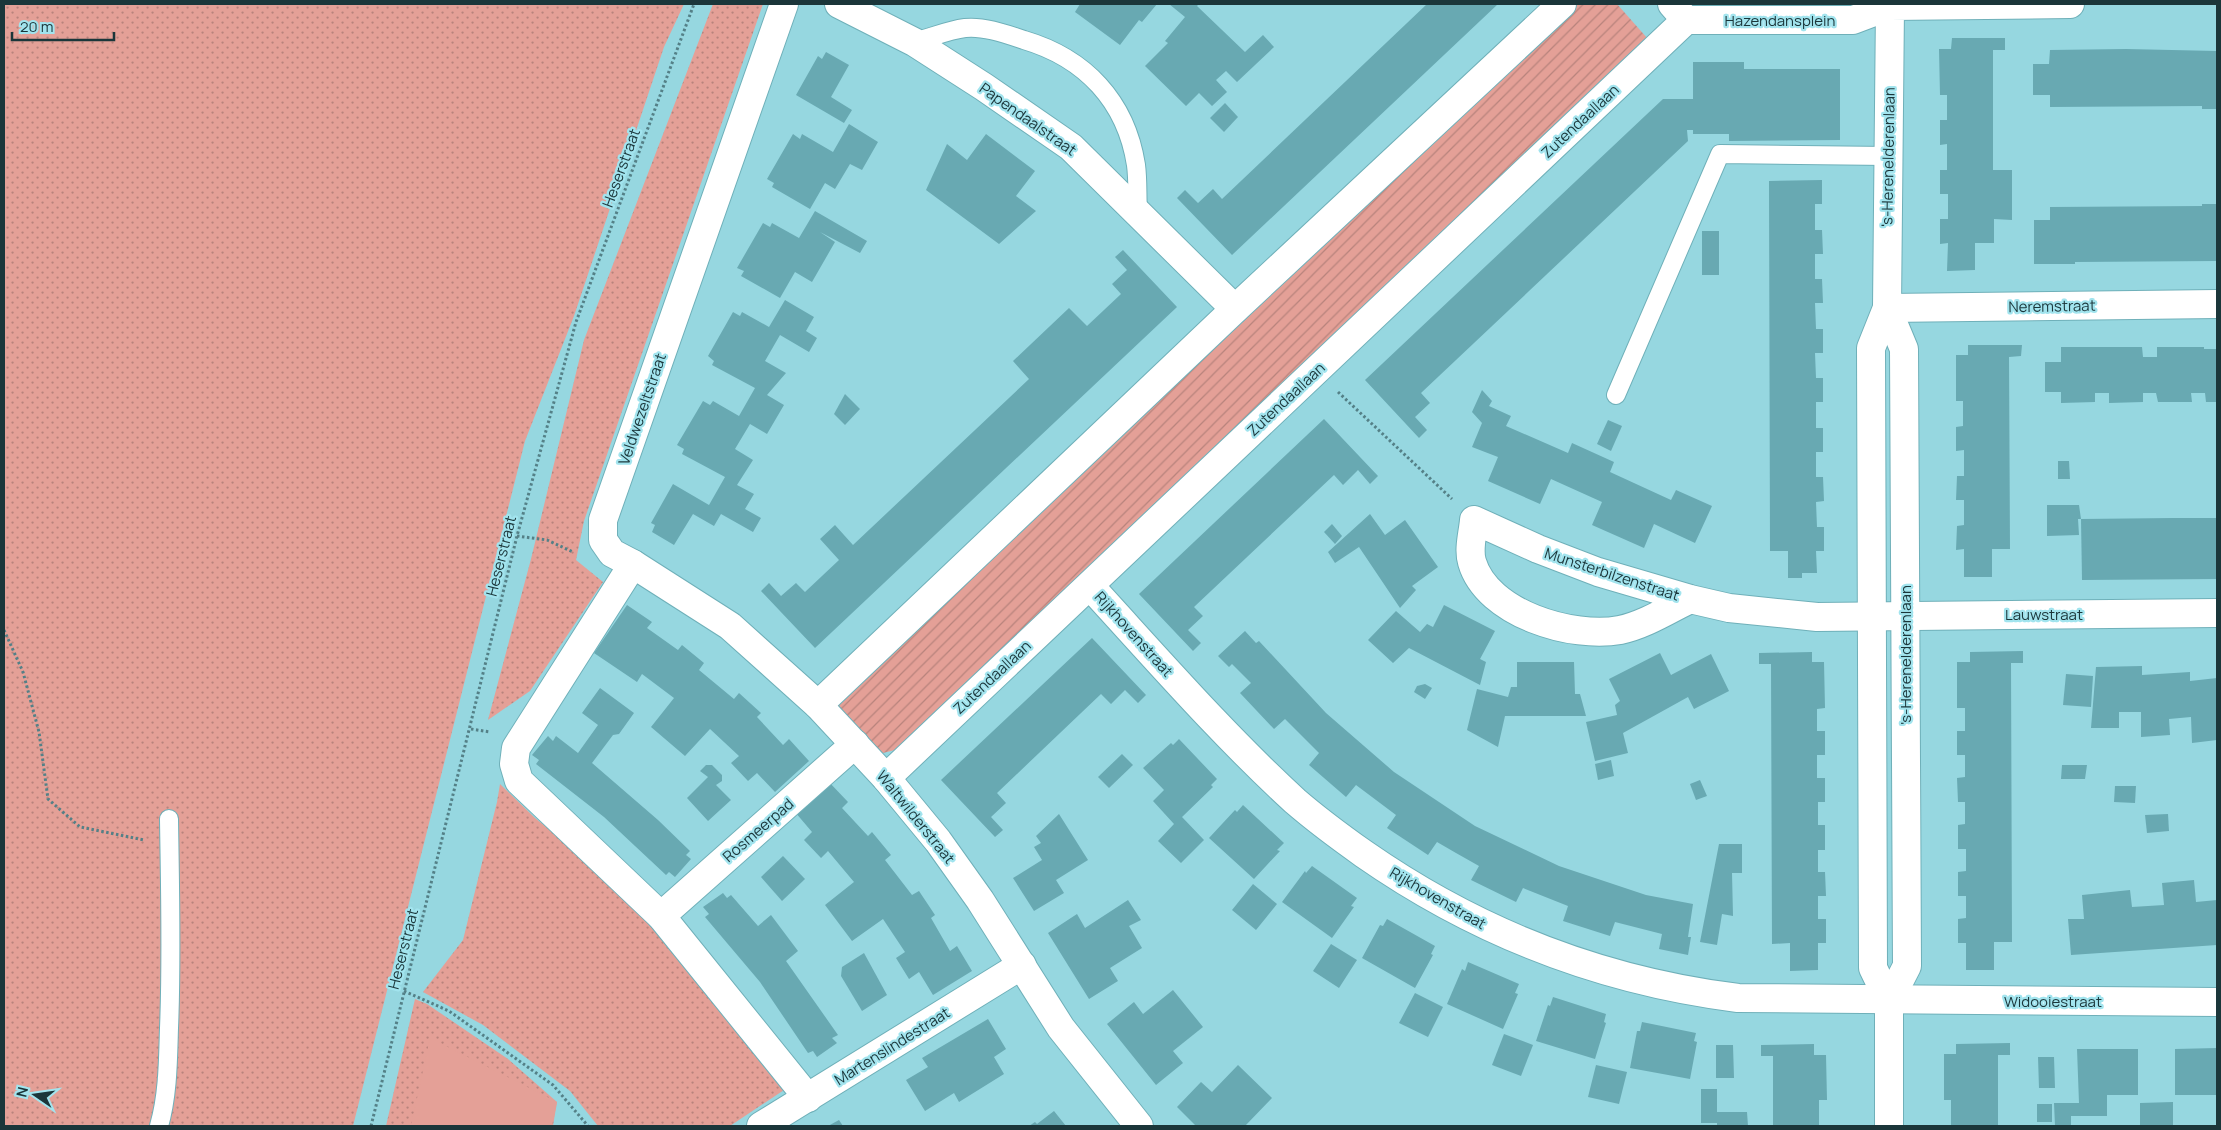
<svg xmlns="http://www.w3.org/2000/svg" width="2221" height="1130" viewBox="0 0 2221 1130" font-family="Manrope,sans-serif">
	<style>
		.grass { fill: url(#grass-dots) }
		.garden { fill: url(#garden-furrows) }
		.pitch { fill: #e4a097 }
		.building { fill: #68a9b2 }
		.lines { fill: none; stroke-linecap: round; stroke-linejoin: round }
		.service-casing { stroke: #6fb0b9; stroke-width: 20 }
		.minor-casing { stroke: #6fb0b9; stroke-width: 30 }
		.tertiary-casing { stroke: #6fb0b9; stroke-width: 30 }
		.path { stroke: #548087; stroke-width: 3; stroke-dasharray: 2.5 2.5; stroke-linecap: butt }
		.service { stroke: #fff; stroke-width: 18 }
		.minor { stroke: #fff; stroke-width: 28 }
		.tertiary { stroke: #fff; stroke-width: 28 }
		.labels { text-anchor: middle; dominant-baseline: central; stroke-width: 4.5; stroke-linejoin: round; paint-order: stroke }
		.street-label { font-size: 15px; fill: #1b363a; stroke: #a2e4ee }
	</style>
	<defs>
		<pattern id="grass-dots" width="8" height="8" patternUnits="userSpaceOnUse" patternTransform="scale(1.25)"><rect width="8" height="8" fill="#e4a097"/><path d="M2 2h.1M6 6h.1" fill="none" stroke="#b8837c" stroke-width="1.8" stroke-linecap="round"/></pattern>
		<pattern id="garden-furrows" width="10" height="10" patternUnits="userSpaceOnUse" patternTransform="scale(1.25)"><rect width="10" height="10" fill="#e4a097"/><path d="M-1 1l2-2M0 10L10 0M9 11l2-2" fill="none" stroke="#b8837c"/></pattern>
	</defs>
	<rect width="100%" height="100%" fill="#96d7e0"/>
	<g class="grass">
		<path d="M4,4H684L664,47L574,316L525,441L353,1126H4Z"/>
		<path d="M713,4H763L584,521L576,560L603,582L530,691L488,720L531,559L584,340Z"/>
		<path d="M500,784L535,818L608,877L675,949L790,1086L730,1126H598L570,1091L483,1025L423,992L463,940L497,802Z"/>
		<path d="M415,999L427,1004L508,1059L557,1102L553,1126H386Z"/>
	</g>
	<path class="garden" d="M1576,4H1617L1648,39L895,750L883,753L871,749L838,707L843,696Z"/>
	<path class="pitch" d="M430,1038L557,1102L552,1126H411Z"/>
	<g class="building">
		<path d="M1080,4H1157L1142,22L1139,20L1120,45L1075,12Z"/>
		<path d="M1169,4H1199L1197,6L1245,52L1263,35L1274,47L1237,82L1226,71L1216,80L1227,92L1212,106L1199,93L1186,106L1145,66L1168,43L1165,41L1185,17Z"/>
		<path d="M1427,4H1498L1232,255L1177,198L1185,190L1198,203L1213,189L1222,199Z"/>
		<path d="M1952,38H2005V50H1993V170H2012V220L1994,219V243H1975V270L1947,271L1948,243L1940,244V219H1948V194H1940V170H1947V144L1940,145V120H1947V95H1940L1939,49H1951Z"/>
		<path d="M2126,49L2217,51V109H2202V106L2050,107V95H2033V64H2049L2050,50Z"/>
		<path d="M826,52L849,65L831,97L852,110L844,123L796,95L818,56L822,59Z"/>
		<path d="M1693,62H1744V69H1840V140L1729,141V134H1693V130H1687L1688,141L1421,393L1430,403L1415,417L1427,430L1419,438L1365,380L1663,99H1693Z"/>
		<path d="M1225,103L1238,117L1224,132L1210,118Z"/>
		<path d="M849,124L878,142L862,170L850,164L835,189L825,183L810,209L772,187L774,183L767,179L793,134L800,139L802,134L833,152Z"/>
		<path d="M986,134L1035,171L1016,196L1036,211L999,244L926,190L947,144L967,160Z"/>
		<path d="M1822,180V204H1815V230H1822L1823,254H1815V279H1822L1823,303H1815L1816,329H1823V353H1815L1816,378H1823V402H1816V428H1823V452H1816V477H1823L1824,501L1816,502L1817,527H1824V551H1816L1817,573H1802V578H1788V551H1770L1769,181Z"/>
		<path d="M2202,204H2217V261L2075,262V264H2034V220H2050V207L2202,206Z"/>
		<path d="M815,211L867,241L860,253L820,232L835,242L812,282L795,272L780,298L741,276L744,271L737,268L763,223L770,227L772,223L799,238Z"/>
		<rect x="1702" y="231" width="17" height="44"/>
		<path d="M1123,250L1177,307L815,648L761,591L769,583L781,596L796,583L805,592L839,560L820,539L835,525L853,545L1029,379L1013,361L1069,308L1087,326L1121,294L1112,284L1127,270L1115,257Z"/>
		<path d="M785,300L814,317L806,331L817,338L809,352L780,335L765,361L786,373L767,395L784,405L767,434L750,424L735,449L753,460L737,485L754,494L745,509L761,518L753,532L721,514L714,526L693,514L674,545L652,532L655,525L651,523L673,484L709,505L725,477L682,454L684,449L677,445L703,401L710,405L713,401L739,416L755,388L712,365L714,361L708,356L733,312L740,316L742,312L769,327Z"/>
		<path d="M1968,345H2022L2021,356L2009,357L2010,549H1992V577H1964V549L1956,550L1957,526L1964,525V500H1956L1957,476H1964V450L1956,451V427L1963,426V401H1956V355H1968Z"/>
		<path d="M2061,347H2142L2143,357H2157V347H2204V349H2217V402H2206L2205,393H2191L2192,402H2158L2156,393H2143V402L2109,403V393H2095V402L2061,403V392H2045V362H2061Z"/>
		<path d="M1482,390L1492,401L1489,406L1511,416L1506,426L1568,453L1572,443L1614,462L1610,472L1671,500L1676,490L1712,506L1695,543L1654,524L1644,548L1592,525L1602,502L1551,479L1540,504L1488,481L1498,457L1472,447L1482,423L1472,412Z"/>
		<path d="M845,394L860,409L845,425L834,414Z"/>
		<path d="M1324,419L1378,476L1370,484L1358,470L1343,485L1334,475L1194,607L1203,616L1188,630L1201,643L1193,651L1139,594Z"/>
		<path d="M1608,420L1622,426L1611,451L1597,444Z"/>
		<path d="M2058,461H2069L2070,479H2058Z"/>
		<path d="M2047,505H2079L2081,519H2078L2079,535L2047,536Z"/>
		<path d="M1370,514L1385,535L1405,520L1438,567L1412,586L1416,590L1400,608L1359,547L1335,563L1328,552Z"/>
		<path d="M2173,518H2217V579L2082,580L2081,519Z"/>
		<path d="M1332,524L1342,536L1335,544L1324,532Z"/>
		<path d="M627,605L652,622L647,628L678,650L682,645L704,663L699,670L734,699L739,693L761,713L757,717L783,745L789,739L809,761L775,792L757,773L748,781L731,763L739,756L710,729L685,756L651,727L674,698L642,674L637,682L594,653Z"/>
		<path d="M1444,605L1495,631L1480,659L1486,662L1480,685L1409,648L1393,663L1368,640L1396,611L1420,632L1427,624L1433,627Z"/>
		<path d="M1245,631L1256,643L1259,641L1326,713L1394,772L1475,826L1559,866L1646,895L1693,904L1688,937H1691L1688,955L1659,949L1662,934L1615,922L1610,936L1563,921L1568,906L1523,888L1516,902L1471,880L1479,866L1456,853L1437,842L1428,855L1387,828L1396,815L1356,785L1346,797L1309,765L1319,753L1285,719L1274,729L1240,693L1251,683L1232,664L1229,667L1218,656Z"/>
		<path d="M1092,638L1146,695L1138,703L1125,690L1111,704L1101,694L997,793L1006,803L991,817L1003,830L995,837L941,780Z"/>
		<path d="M2023,651V663H2011L2012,942H1994V970H1966V943H1958V919L1966,918V896H1958V872L1966,871V849H1958V825L1965,824V802H1958L1957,778L1965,777V755H1957V731H1965V708H1957V662H1970V652Z"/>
		<path d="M1812,652V662H1824L1825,708L1817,709V731H1825V755H1817V778H1825V802H1818V825H1825V850H1818V872H1825L1826,896H1818V919H1826V943H1818V970L1790,971V943L1772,944L1771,664H1759V653Z"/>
		<path d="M1660,653L1671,675L1711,654L1729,691L1694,709L1688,697L1623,733L1628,753L1595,761L1586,722L1617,715L1615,705L1620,701L1609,679Z"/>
		<path d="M1517,662H1574L1575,694H1580L1586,716H1505L1498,747L1467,730L1477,689L1508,697L1511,687H1517Z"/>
		<path d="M2142,666V675L2190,672V681L2217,678V740L2192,743L2191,717L2169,719L2170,735L2141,737V712H2119V728H2091L2096,667Z"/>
		<path d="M2066,674L2093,676L2091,707L2063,705Z"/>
		<path d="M1425,684L1432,688L1425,699L1414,692L1417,686Z"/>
		<path d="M600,688L634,713L619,734L613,735L592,763L658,820L690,851L686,855L691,859L675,877L669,872L666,875L604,817L536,764L539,760L532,755L548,736L553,741L556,736L578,753L598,725L582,713Z"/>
		<path d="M1179,739L1217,779L1211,785L1213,787L1182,817L1204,840L1181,863L1158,841L1174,824L1153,801L1164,790L1143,768L1171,743L1173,745Z"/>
		<path d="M1122,754L1133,765L1109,788L1098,777Z"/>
		<path d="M1611,760L1614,776L1598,780L1595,764Z"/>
		<path d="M706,765H712L722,775V781L716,785L731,800L708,821L687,798L708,777L700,771Z"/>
		<path d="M2062,765H2087L2085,779H2061Z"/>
		<path d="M1700,780L1707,796L1696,800L1690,784Z"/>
		<path d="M828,781L848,802L842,808L868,836L872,832L891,855L885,860L912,895L919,891L935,915L931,918L950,951L957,946L972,971L933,995L919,972L909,979L896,958L905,952L883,919L852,941L825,905L854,882L828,851L821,858L804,840L812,832L795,812Z"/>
		<path d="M2115,786H2136L2135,803L2114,802Z"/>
		<path d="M1243,805L1284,843L1277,850L1280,851L1254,879L1209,838L1235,810L1237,812Z"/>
		<path d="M1059,814L1088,860L1056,880L1064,893L1034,911L1013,878L1042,860L1034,847L1041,843L1036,836Z"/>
		<path d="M2168,814L2169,831L2147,833L2145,815Z"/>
		<path d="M1719,844H1742V873H1732L1733,916L1722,914L1717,945L1700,942Z"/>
		<path d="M783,856L805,879L782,901L761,877Z"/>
		<path d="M1312,866L1357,898L1351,906L1354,907L1332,938L1282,902L1305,871L1306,873Z"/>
		<path d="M2194,880L2196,902L2217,900V945L2071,955L2068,919H2084L2082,895L2130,890L2132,907L2164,905L2162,883Z"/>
		<path d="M1253,884L1277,904L1256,930L1232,910Z"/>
		<path d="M723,893L727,898L731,895L758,926L771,915L798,951L786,961L838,1035L832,1038L837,1043L817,1057L813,1051L808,1053L760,982L705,917L709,914L703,907Z"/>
		<path d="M1128,900L1141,920L1129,926L1142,948L1110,968L1118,981L1089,999L1048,933L1077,914L1085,928Z"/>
		<path d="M1387,919L1435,946L1431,954L1433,955L1415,988L1362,958L1380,925L1383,926Z"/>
		<path d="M1331,944L1357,960L1339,988L1313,971Z"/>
		<path d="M864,953L887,995L862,1011L841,976L842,967Z"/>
		<path d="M1468,962L1519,984L1515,993L1518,994L1503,1029L1447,1004L1462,969L1465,971Z"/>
		<path d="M1173,990L1203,1027L1173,1051L1183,1063L1156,1085L1107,1024L1134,1002L1143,1014Z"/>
		<path d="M1415,993L1443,1007L1428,1037L1399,1023Z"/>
		<path d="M1553,997L1606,1014L1604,1022L1606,1023L1595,1059L1536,1041L1548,1005L1550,1006Z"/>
		<path d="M988,1019L1006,1049L994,1057L1004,1074L959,1102L954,1093L925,1111L906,1080L928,1067L922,1058Z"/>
		<path d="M1642,1022L1696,1033L1694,1041L1697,1042L1690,1079L1630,1068L1637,1031H1640Z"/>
		<path d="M1504,1034L1533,1045L1521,1076L1492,1065Z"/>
		<path d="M2010,1043V1055H1998V1126H1951V1100H1944V1054H1956V1044Z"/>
		<path d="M1814,1044V1055H1826L1827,1100H1819V1126H1773V1056H1761V1045Z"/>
		<path d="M1716,1045H1733L1734,1078H1716Z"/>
		<path d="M2217,1048V1095H2175V1049Z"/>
		<path d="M2077,1049H2138V1095H2107V1116H2071V1126H2055L2054,1103H2079Z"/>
		<path d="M2038,1057H2054L2055,1088H2039Z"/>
		<path d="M1238,1065L1272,1098L1245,1126H1196L1177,1107L1201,1082L1212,1092Z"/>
		<path d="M1596,1065L1627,1072L1619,1104L1588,1097Z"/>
		<path d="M1701,1089H1717V1112H1747L1748,1126H1717V1123H1701Z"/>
		<path d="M2173,1102V1126H2140V1103Z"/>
		<rect x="2037" y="1104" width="15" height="18"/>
		<path d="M1054,1111L1066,1126H1029L1035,1122L1037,1124Z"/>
		<path d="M839,1120L843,1126H828Z"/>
	</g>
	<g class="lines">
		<g class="service-casing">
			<g id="service">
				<path d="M914,42C930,38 948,30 965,28C984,26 1006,34 1024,40C1085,58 1126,101 1136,165C1138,180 1137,196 1138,211"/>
				<path d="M1616,395L1720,154L1888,156"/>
				<path d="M159,1126C168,1095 168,1060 169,1028C172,958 170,889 169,819"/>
			</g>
		</g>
		<g class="minor-casing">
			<g id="minor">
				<path d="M784,4L603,520V540L612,553L633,564L730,626L818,705L886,778L938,841L980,900L1061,1028L1139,1126"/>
				<path d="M839,4L914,42L984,87L1071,147L1235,309"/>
				<path d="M1887,308L1904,349L1907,966L1889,1001"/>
				<path d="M1887,308L2217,304"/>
				<path d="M633,564L516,748L514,764L519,781L661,916L808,1098"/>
				<path d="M1090,586C1156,658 1222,734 1295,801C1317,820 1340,837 1364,854C1476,932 1602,981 1738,998L2217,1002"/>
				<path d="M1690,599C1668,610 1644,625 1620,630C1573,639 1487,614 1472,562C1468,549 1473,533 1474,520L1538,549L1598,572L1690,599L1729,608L1817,617L2217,613"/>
				<path d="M818,705L1235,309L1562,4"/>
				<path d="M886,778L1686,20"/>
				<path d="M661,916L855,744"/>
				<path d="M761,1126L1022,965"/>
				<path d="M1889,1126V1001L1873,968L1871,348L1887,308L1890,6L2070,4"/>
			</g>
		</g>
		<g class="tertiary-casing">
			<path id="tertiary" d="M1672,4L1686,20H1853L1890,6V4"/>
		</g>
		<g class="path">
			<path d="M1338,392L1452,499"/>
			<path d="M517,536L547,540L573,552"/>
			<path d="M4,630L23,672L39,732L48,799L80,827L144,840"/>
			<path d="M471,729L490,732"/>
			<path d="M404,991L449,1011L553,1085L588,1126"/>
			<path d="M371,1126L517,536L576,322L694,4"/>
		</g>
		<use href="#service" class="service"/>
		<use href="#minor" class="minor"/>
		<use href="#tertiary" class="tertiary"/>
	</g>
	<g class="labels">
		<g class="street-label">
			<text x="1780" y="20">Hazendansplein</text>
			<text transform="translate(1028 119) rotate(35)">Papendaalstraat</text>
			<text transform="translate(1580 121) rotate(-43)">Zutendaallaan</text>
			<text transform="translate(1888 157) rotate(-89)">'s-Herenelderenlaan</text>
			<text transform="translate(621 168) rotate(-70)">Heserstraat</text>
			<text transform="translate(2052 306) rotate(-1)">Neremstraat</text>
			<text transform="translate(1286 399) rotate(-43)">Zutendaallaan</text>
			<text transform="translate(642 409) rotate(-71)">Veldwezeltstraat</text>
			<text transform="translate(501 556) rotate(-76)">Heserstraat</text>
			<text transform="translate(1612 574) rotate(18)">Munsterbilzenstraat</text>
			<text x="2044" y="614">Lauwstraat</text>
			<text transform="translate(1134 634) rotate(48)">Rijkhovenstraat</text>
			<text transform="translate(1905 655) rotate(-90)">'s-Herenelderenlaan</text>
			<text transform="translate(992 677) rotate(-43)">Zutendaallaan</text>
			<text transform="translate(916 817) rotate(51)">Waltwilderstraat</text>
			<text transform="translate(758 830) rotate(-41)">Rosmeerpad</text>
			<text transform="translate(1438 898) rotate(30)">Rijkhovenstraat</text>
			<text transform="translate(403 949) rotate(-76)">Heserstraat</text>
			<text x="2053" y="1001">Widooiestraat</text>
			<text transform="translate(892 1046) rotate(-32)">Martenslindestraat</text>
		</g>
	</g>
	<rect width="2221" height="1130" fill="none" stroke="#1b363a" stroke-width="10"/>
	<g transform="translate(35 1095) rotate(283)" stroke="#a2e4ee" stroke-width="4" paint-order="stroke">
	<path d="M0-4L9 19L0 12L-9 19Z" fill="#1b363a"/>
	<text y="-8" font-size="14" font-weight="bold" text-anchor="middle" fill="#1b363a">N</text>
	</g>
	<path d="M12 32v8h102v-8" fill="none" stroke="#1b363a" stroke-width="2.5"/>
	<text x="20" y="32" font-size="15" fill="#1b363a" stroke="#a2e4ee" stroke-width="4" paint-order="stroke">20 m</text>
</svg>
